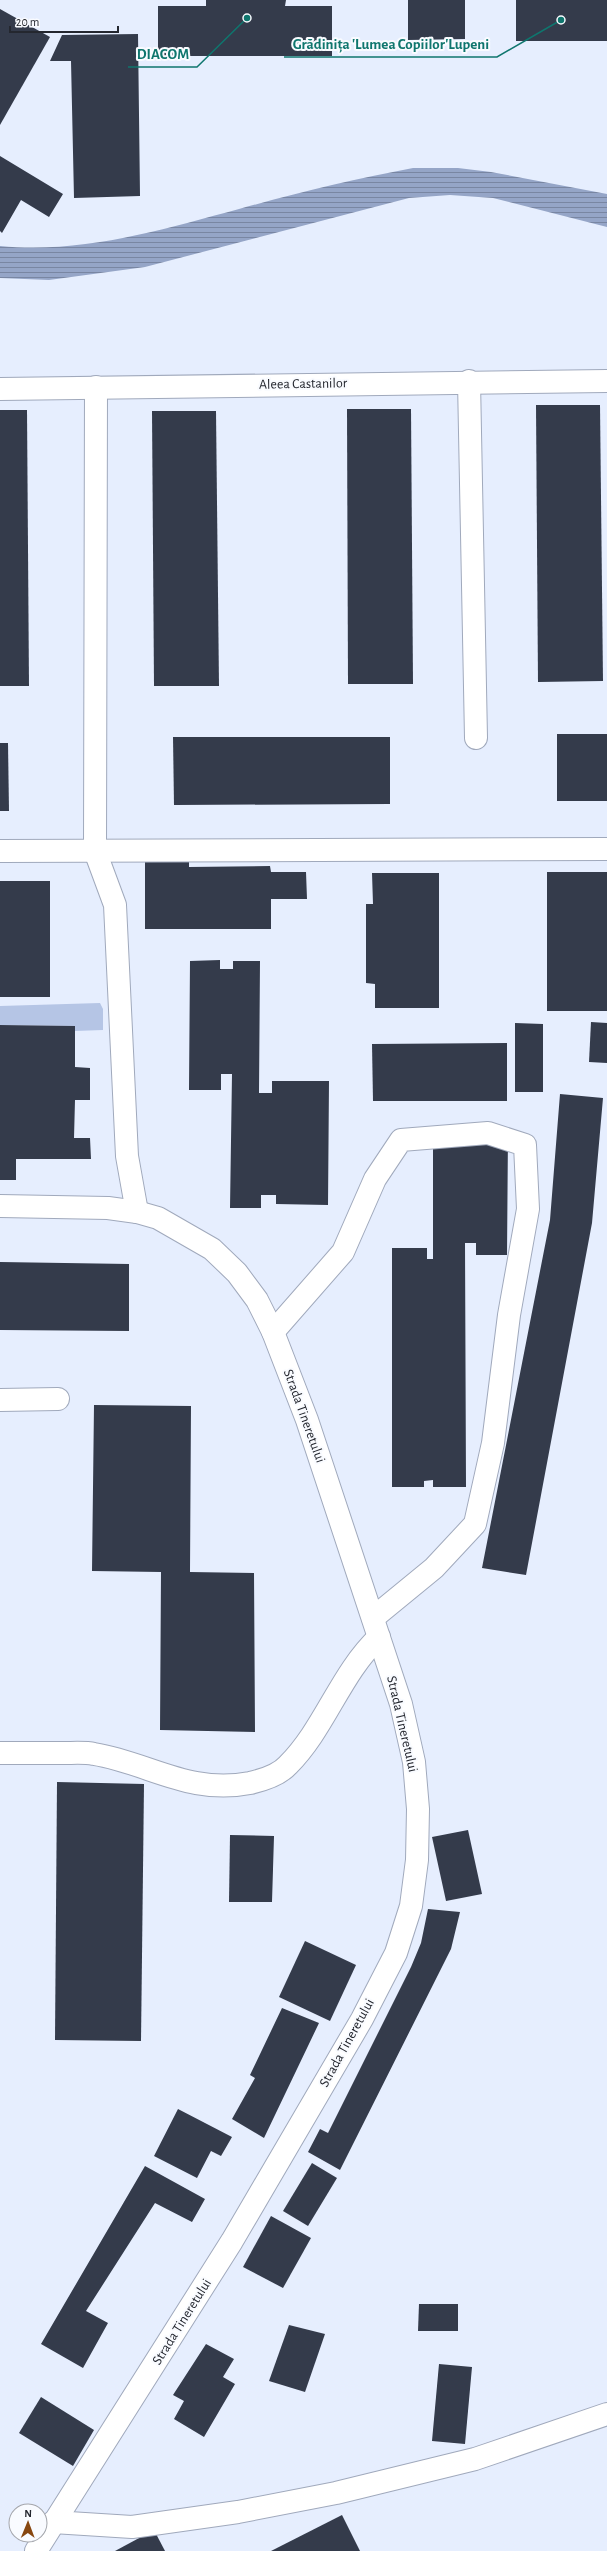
<svg xmlns="http://www.w3.org/2000/svg" width="607" height="2551" viewBox="0 0 607 2551" font-family="'Alegreya Sans',sans-serif">
	<style>
		.green { fill: #b5c5e5 }
		.water { fill: url(#water-rules) }
		.building { fill: #343b4b }
		.lines { fill: none; stroke-linecap: round; stroke-linejoin: round }
		.minor-casing { stroke: #a0a9bc; stroke-width: 24 }
		.minor { stroke: #fff; stroke-width: 22 }
		.labels { text-anchor: middle; dominant-baseline: central; stroke-width: 4; stroke-linejoin: round; paint-order: stroke }
		.street-label { font-size: 14px; fill: #24272f; stroke: #f9fbff }
		.leader { fill: none; stroke: #0f766e; stroke-width: 1.5 }
		.callout-dot { fill: #0f766e; stroke: #f9fbff; stroke-width: 1.5 }
		.callout-label { font-size: 15px; text-anchor: middle; font-weight: bold; fill: #0f766e; stroke: #f9fbff; stroke-width: 4; stroke-linejoin: round; paint-order: stroke }
	</style>
	<defs>
		<pattern id="water-rules" width="6" height="5" patternUnits="userSpaceOnUse"><rect width="6" height="5" fill="#95a5c7"/><path d="M0 2.5h6" fill="none" stroke="#7986a2"/></pattern>
	</defs>
	<rect width="100%" height="100%" fill="#e6eefe"/>
	<path class="green" d="M100,1003L103,1009V1030L75,1031V1026L0,1025V1006Z"/>
	<path class="water" d="M413,168H458L491,172L607,194V227L493,198L450,195L409,198L145,267L49,280L0,278V246C82,254 161,230 239,209C297,193 354,179 413,168Z"/>
	<g class="building">
		<path d="M206,0H286L285,6H332V56H158V6H206Z"/>
		<path d="M408,0H465V39L408,40Z"/>
		<rect x="516" y="0" width="91" height="41"/>
		<path d="M0,9L50,37L0,125Z"/>
		<path d="M138,34L140,196L74,198L71,61H50L62,35Z"/>
		<path d="M0,156L63,194L49,217L21,200L2,233L0,231Z"/>
		<path d="M536,405H600L603,681L538,682Z"/>
		<path d="M347,409H411L413,684H348Z"/>
		<path d="M0,410H27L29,686H0Z"/>
		<path d="M152,411H216L219,686H154Z"/>
		<rect x="557" y="734" width="50" height="67"/>
		<path d="M173,737H390V804L174,805Z"/>
		<path d="M0,743H8L9,811H0Z"/>
		<path d="M145,862H189V867L270,866L271,872H306L307,899H271V929H145Z"/>
		<rect x="547" y="872" width="60" height="139"/>
		<path d="M372,873H439V1008H375V984L366,983V904H373Z"/>
		<rect x="0" y="881" width="50" height="116"/>
		<path d="M220,960V969H233V961H260L259,1093H272V1081H329L328,1205L276,1204V1195H261V1208H230L232,1074H221V1090H189L190,961Z"/>
		<path d="M591,1022L607,1023V1063L589,1062Z"/>
		<path d="M515,1023L543,1024V1092H515Z"/>
		<path d="M0,1025L75,1026V1067L90,1068V1100H75L74,1138H90L91,1159H16V1180H0Z"/>
		<path d="M507,1043V1101H373L372,1044Z"/>
		<path d="M560,1094L603,1098L592,1223L526,1575L482,1568L550,1220Z"/>
		<path d="M508,1131L507,1255H476V1243H465L466,1487H433V1480L424,1481V1487H392V1248H427V1259H433V1132Z"/>
		<path d="M0,1262L129,1264V1331L0,1330Z"/>
		<path d="M94,1405L191,1406L190,1572L254,1573L255,1732L160,1730L161,1572L92,1571Z"/>
		<path d="M57,1782L144,1784L141,2041L55,2040Z"/>
		<path d="M468,1830L482,1894L446,1901L432,1837Z"/>
		<path d="M230,1835L274,1836L272,1902H229Z"/>
		<path d="M428,1909L460,1912L451,1949L340,2170L308,2152L320,2129L328,2133L411,1967L421,1943Z"/>
		<path d="M305,1941L356,1965L330,2021L279,1997Z"/>
		<path d="M282,2008L319,2023L264,2138L232,2119L255,2078L250,2075Z"/>
		<path d="M178,2109L232,2137L221,2156L211,2151L197,2178L154,2156Z"/>
		<path d="M312,2163L337,2178L308,2226L283,2211Z"/>
		<path d="M145,2166L205,2199L192,2222L155,2203L86,2311L108,2323L83,2368L41,2344Z"/>
		<path d="M271,2216L311,2238L283,2288L243,2267Z"/>
		<path d="M419,2304H458V2331H418Z"/>
		<path d="M289,2325L325,2334L305,2392L269,2381Z"/>
		<path d="M206,2344L234,2359L223,2377L235,2384L204,2437L174,2419L184,2401L173,2395Z"/>
		<path d="M439,2364L472,2367L465,2444L432,2441Z"/>
		<path d="M41,2397L94,2430L73,2466L19,2433Z"/>
		<path d="M342,2515L360,2551H271Z"/>
		<path d="M154,2530L165,2551H115Z"/>
	</g>
	<g class="lines">
		<g class="minor-casing">
			<g id="minor">
				<path d="M469,381L476,738"/>
				<path d="M96,387L95,851L115,905L127,1156L137,1212"/>
				<path d="M0,389L607,381"/>
				<path d="M0,851L607,849"/>
				<path d="M0,1206L108,1208L137,1212L158,1218L212,1249L237,1273L257,1300L273,1332L307,1420L401,1704L414,1762L418,1809L417,1860L411,1906L396,1953L362,2019L232,2241L36,2551"/>
				<path d="M273,1332L343,1252L375,1179L401,1140L488,1133L525,1145L528,1209L509,1315L493,1443L475,1524L434,1568L373,1618"/>
				<path d="M0,1400L58,1399"/>
				<path d="M0,1753C21,1753 43,1753 64,1753C73,1753 85,1752 94,1754C149,1763 190,1795 250,1783C263,1780 279,1775 288,1765C325,1728 340,1674 379,1637"/>
				<path d="M53,2522L132,2527L238,2512L336,2493L475,2459L607,2414"/>
			</g>
		</g>
		<use href="#minor" class="minor"/>
	</g>
	<g class="labels">
		<g class="street-label">
			<text transform="translate(303 384) rotate(-1)">Aleea Castanilor</text>
			<text transform="translate(304 1416) rotate(70)">Strada Tineretului</text>
			<text transform="translate(402 1724) rotate(77)">Strada Tineretului</text>
			<text transform="translate(347 2043) rotate(-61)">Strada Tineretului</text>
			<text transform="translate(182 2322) rotate(-58)">Strada Tineretului</text>
		</g>
	</g>
	<path class="leader" d="M561 20L497 57H284M247 18L197 67H128"/>
	<g class="callout-dot">
		<circle cx="561" cy="20" r="4"/>
		<circle cx="247" cy="18" r="4"/>
	</g>
	<g class="callout-label">
		<text x="391" y="49">Grădinița 'Lumea Copiilor'Lupeni</text>
		<text x="163" y="59">DIACOM</text>
	</g>
	<g transform="translate(28 2523) rotate(1)"><circle r="19" fill="#f9fbff" stroke="#a4a6ac"/>
	<path d="M0-3L7 15L0 10L-7 15Z" fill="#874710"/>
	<text y="-6" font-size="11" font-weight="bold" text-anchor="middle" fill="#24272f">N</text>
	</g>
	<path d="M10 26v6h108v-6" fill="none" stroke="#24272f" stroke-width="2"/>
	<text x="16" y="26" font-size="12" fill="#24272f" stroke="#f9fbff" stroke-width="3" paint-order="stroke">20 m</text>
</svg>
